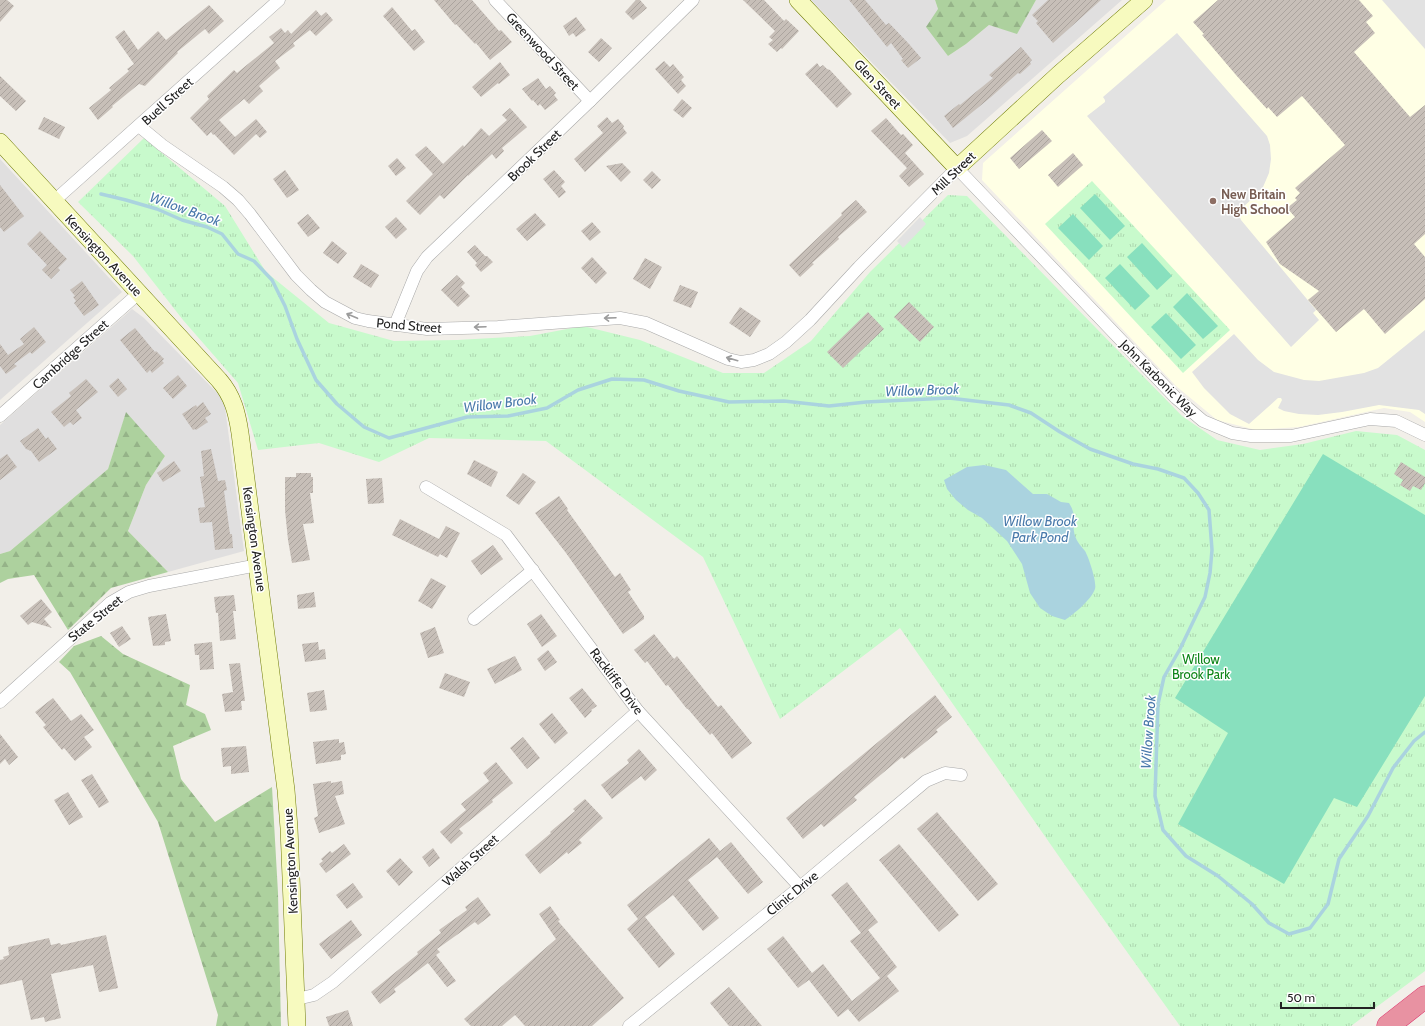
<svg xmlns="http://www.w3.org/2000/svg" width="1425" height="1026" viewBox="0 0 1425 1026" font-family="Cabin,sans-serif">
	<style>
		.residential { fill: #e0dfdf }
		.education { fill: #ffffe5 }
		.forest { fill: url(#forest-firs) }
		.park { fill: url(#park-tufts) }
		.pitch { fill: #88e0be }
		.parking { fill: #e2e2e2 }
		.water { fill: #aad3df }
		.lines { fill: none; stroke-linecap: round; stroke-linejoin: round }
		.stream { stroke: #aad3df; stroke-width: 3.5 }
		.building { fill: url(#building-hatch) }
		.street-casing { stroke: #a9a9a9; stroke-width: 13 }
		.secondary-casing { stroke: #707d05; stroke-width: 18 }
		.highway-casing { stroke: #dc2a67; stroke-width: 23 }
		.street { stroke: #fff; stroke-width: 12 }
		.secondary { stroke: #f7fabf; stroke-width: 17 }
		.highway { stroke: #e892a2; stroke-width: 22 }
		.oneway { stroke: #9c9c9c }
		.education-dot { fill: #8d6e63; stroke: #fff; stroke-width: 1.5 }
		.labels { text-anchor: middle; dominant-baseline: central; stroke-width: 3; stroke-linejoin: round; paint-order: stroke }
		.street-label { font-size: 13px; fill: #222; stroke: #fff }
		.education-label { font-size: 13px; font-weight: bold; fill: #785e54; stroke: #fff; text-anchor: start }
		.park-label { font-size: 13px; fill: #0c8416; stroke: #fff }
		.water-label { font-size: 14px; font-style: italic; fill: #4a7aab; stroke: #fff }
	</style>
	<defs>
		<pattern id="forest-firs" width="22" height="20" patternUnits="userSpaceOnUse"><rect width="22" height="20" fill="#add19e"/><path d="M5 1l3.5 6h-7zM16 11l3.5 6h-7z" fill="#95b388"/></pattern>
		<pattern id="park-tufts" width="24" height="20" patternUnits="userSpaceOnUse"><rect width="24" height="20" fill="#c8facc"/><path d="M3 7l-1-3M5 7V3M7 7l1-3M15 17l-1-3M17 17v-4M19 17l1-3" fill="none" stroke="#acd6af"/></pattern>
		<pattern id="building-hatch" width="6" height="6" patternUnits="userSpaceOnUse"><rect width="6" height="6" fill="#c7bfb8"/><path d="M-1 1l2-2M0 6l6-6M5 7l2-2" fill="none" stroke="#aba49e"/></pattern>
	</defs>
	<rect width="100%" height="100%" fill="#f2efe9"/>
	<g class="residential">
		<path d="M811,0H935L938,9L948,56L966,44L989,25L1017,33L1036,0H1122L967,136L950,143Z"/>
		<path d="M0,159L122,292L0,400Z"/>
		<path d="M132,309L144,318L224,400L244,551L168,572L128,531L146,485L165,456L126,413L108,469L10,551L0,554V425Z"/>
	</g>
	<path class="education" d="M1166,0H1425V422L1410,412L1384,408L1299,427L1256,430L1217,420L1176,386L982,180L983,163Z"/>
	<g class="forest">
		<path d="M935,0H1036L1017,34L989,25L966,44L948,56L926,27L938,9Z"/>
		<path d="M126,412L165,456L146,485L128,531L168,572L111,588L68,630L34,575L8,579L0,583V554L10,551L108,469Z"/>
		<path d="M101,636L123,654L190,685L186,705L205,714L211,730L173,746L181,779L215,822L272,787L278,893L281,1026H216L218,1015L158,822L70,672L59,662L74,646Z"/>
	</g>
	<g class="park">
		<path d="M144,138L225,206L266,272L329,323L394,341L457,340L530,336L583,326L640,340L723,373H764L811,341L870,272L948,195L967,196L1182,416L1217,440L1260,450L1303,444L1356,431L1397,435L1425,450V971L1351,1026H1180L1067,868L900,628L780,719L703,557L546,441L429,438L379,462L319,443L258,450L238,383L183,320L133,256L78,202Z"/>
		<path d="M1092,181L1230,330L1183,373L1045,224Z"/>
	</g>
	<g class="pitch">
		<path d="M1095,194L1125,226L1110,240L1080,208Z"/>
		<path d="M1073,214L1103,246L1089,260L1058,228Z"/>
		<path d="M1142,243L1172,276L1157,290L1127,257Z"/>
		<path d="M1120,264L1150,296L1135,310L1105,278Z"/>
		<path d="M1187,293L1218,326L1203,339L1173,307Z"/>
		<path d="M1166,313L1196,345L1181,359L1151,327Z"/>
		<path d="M1323,454L1425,515V696L1357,807L1334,798L1284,884L1178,824L1228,733L1175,698Z"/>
	</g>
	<g class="parking">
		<path d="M1382,0H1425V49Z"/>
		<path d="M1177,33L1267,136L1270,145L1271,159L1269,173L1263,187L1254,197L1241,209L1239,215L1241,220L1316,310L1313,313L1319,320L1291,347L1087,116L1105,102V100L1103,97Z"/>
		<path d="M920,217L926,224L903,248L897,241Z"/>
		<path d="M1425,330V414L1419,410L1379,405L1342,412L1318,415L1299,414L1284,411L1278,408L1282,400L1281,398H1278L1249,424L1230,414L1204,388L1192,372L1234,334L1258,360L1274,372L1304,380L1319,381L1364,373L1378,368Z"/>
	</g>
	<path class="water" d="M984,465L1006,470L1033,494H1047L1061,502L1069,503C1078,517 1071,523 1075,536C1077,542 1081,546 1085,551C1089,558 1097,582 1095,589C1091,600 1074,614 1065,620L1052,616L1040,608L1030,593L1022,564L1007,541L982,518L968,510L956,500L947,489L944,480L967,467Z"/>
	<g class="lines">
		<path class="stream" d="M101,194L126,200L157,209L182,220L207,227L222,234L238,254L254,261L272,280L285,306L297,339L316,380L337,404L364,427L389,438L467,417L508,416L547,408L578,390L612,379L644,380L679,391L729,402L784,401L829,406L866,402L949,398L1009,405L1031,413L1060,432L1090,449L1133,464L1158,469L1184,478L1198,493L1209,510L1212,550L1210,573L1205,597L1180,649L1164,677L1158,704L1155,796L1163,830L1186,856L1218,876L1252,904L1269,923L1289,934L1310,928L1328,904L1339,859L1368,816L1393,768L1414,741L1425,732"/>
	</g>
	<g class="building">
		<path d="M0,0H7L14,6L0,22Z"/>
		<path d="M434,0H472L499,31L501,30L512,42L490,60L476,43L475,44L456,24L455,25Z"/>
		<path d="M636,0H640L647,8L633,20L625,12Z"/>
		<path d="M743,0H764L784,21L786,19L799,31L782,49L781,48L777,52L768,44L773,40L769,37L775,31Z"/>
		<path d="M849,0H865L886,25L889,23L909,44L921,58L908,68L901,60L903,59L891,43L887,47Z"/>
		<path d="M1048,0H1101L1053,43L1036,23L1038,21L1032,15Z"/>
		<path d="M1218,0H1359L1373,16L1366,22L1375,33L1354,52L1410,117L1425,105V234L1414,244L1425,257V299L1385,334L1364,309L1336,332L1308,300L1319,291L1280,264L1266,242L1295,217L1287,208L1297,200L1295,198L1300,193L1295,188L1345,145L1302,96L1277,117L1268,107L1267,109L1236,75L1202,35L1204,34L1193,22Z"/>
		<path d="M209,5L224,21L209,34L205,29L177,52L178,53L145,86L139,84L112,106L113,107L98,120L89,108L111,90L109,88L129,71L127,69L134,64L115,37L124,30L138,50L158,31L166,40Z"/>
		<path d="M392,7L412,31L415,29L425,42L414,51L383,16Z"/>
		<path d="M316,10L321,16L326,12L333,20L316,36L310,30L293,43L295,46L275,61L280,68L259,86L263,91L249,104L244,99L219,120L235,137L256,119L267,132L260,138L256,134L234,155L214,134L213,135L211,132L207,136L190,118L209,99L207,96L234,70L237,73L274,43L269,37L281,28L285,33L288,30L291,34Z"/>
		<path d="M576,17L586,30L576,37L573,33L569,36L563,26Z"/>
		<path d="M601,38L612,48L599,62L588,52Z"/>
		<path d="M1021,47L1032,60L1030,62L1031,64L1020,74L1018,73L991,97L953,128L944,116L959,104L960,105L993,78L989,75Z"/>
		<path d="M664,61L670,67L673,64L684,77L681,80L686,86L678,94L655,69Z"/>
		<path d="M500,62L510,75L499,84L498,83L481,97L472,87Z"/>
		<path d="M817,63L820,67L823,65L827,69L830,70L852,94L837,108L805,74Z"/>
		<path d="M0,76L26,101L16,111L0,96Z"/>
		<path d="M538,78L546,89L550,86L556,93L554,95L558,100L545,110L540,104L538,106L533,100L532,101L522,89Z"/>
		<path d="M682,99L692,108L683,118L673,110Z"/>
		<path d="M510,108L527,127L502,148L504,151L496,159L492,154L468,176V175L444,199L440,195L420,215L406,201L433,174L415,155L426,146L443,164L463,145L464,147L481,128L489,136L507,120L502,115Z"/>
		<path d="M44,117L65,127L59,139L38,129Z"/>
		<path d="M607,117L612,123L618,119L624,126L623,128L627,133L585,172L574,159L603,133L597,126Z"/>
		<path d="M886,118L901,135L903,134L913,145L905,153L924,174L909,187L899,176L907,168L871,131Z"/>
		<path d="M1042,130L1052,141L1019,169L1010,158Z"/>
		<path d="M1073,153L1083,165L1058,187L1048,175Z"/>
		<path d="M397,158L406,168L396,176L388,166Z"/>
		<path d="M622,163L631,172L621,182L606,166Z"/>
		<path d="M285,170L299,190L287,198L273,179Z"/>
		<path d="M554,170L565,182L561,186L566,192L559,198L543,179Z"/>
		<path d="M652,171L661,180L652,189L643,180Z"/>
		<path d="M0,185L24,216L4,232L0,227Z"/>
		<path d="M856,200L867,212L838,237L839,239L812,263L814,264L800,277L789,265L842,215L841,213Z"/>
		<path d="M535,213L546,225L527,241L516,229Z"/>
		<path d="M308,214L320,228L308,237L297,223Z"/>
		<path d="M396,217L407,229L396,239L385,227Z"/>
		<path d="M592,222L601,232L590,241L581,231Z"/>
		<path d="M40,231L67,259L58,268L60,270L51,279L42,270L47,265L27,244Z"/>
		<path d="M332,241L347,253L338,264L323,253Z"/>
		<path d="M475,245L485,256H487L493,262L481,272L475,265L477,263L467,252Z"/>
		<path d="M592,257L607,273L596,284L581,268Z"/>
		<path d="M645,258L662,267L650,289L633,279Z"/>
		<path d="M361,264L379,275L371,288L353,277Z"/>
		<path d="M457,275L465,283L461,287L470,296L458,307L441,290Z"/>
		<path d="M82,281L99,305L84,316L74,303L76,301L73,297L75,296L70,290Z"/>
		<path d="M680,285L698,292L691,308L673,301Z"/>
		<path d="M909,302L934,327L920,342L894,317Z"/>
		<path d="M740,307L761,321L750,337L729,323Z"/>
		<path d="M868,312L884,329L843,368L827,352Z"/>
		<path d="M34,327L46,342L32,354L30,352L14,364L17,366L6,374L0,366V344L8,355L24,344L20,339Z"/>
		<path d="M135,328L155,352L156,351L164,359L162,361L164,363L152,373L150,370L147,373L120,340Z"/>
		<path d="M178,375L187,386L173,399L163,388Z"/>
		<path d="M118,378L127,389L118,397L109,386Z"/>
		<path d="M86,379L98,392L76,410L82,418L73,425L70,422L64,427L51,412L71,396L69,393Z"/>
		<path d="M203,402L211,414L205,418L208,422L196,430L195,429L193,430L182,414L196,405L197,407Z"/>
		<path d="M38,428L46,439L48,437L57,449L39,462L31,451L26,449L20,441Z"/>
		<path d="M211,449L218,481L225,480L227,490L224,491L230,534H232L233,548L215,550L212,522L200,523L198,508L205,507L200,477L204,476L201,451Z"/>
		<path d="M7,454L17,467L0,480V459Z"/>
		<path d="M474,460L498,472L491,487L467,474Z"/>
		<path d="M174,461L181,471L163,482L157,473Z"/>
		<path d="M1401,462L1425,477V483L1421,490L1413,486L1410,491L1400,485L1403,480L1394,474Z"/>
		<path d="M296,473H311V477H313V493H310L314,523L303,524L310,560L292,563L288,540L285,510V477H296Z"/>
		<path d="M523,473L536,482L519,505L506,496Z"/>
		<path d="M382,478L384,503L368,504L366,479Z"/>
		<path d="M559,496L568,509L567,510L615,577L620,573L631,590L628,592L644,616V619L623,634L566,553L535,513Z"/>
		<path d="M400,519L439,539L446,526L460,533L447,558L440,554L438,557L392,535Z"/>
		<path d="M493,545L503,559L481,575L471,561Z"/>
		<path d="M431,578L446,586L432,609L418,601Z"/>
		<path d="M314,592L316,607L298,609L297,595Z"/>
		<path d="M234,595L236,611H233L236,639L220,641L218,613H216L214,597Z"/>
		<path d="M41,599L52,612L44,619L52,628L32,622L28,625L20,616Z"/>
		<path d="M166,614L171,641L165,642V645L153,646L148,617Z"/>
		<path d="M541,614L557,636L542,647L527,624Z"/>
		<path d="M122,626L131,639L119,647L110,633Z"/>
		<path d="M435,627L444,653L428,658L420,633Z"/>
		<path d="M654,634L674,659L677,656L718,707L721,705L752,743L732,759L712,733L710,735L688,709H687L668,685L666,686L647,661L645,663L634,650Z"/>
		<path d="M212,642L214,669L200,670L199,655H195L194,644Z"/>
		<path d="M318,642L319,650L325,649L326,659L305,662L302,644Z"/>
		<path d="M548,650L557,662L545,671L537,659Z"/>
		<path d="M515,656L522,670L495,684L487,669Z"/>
		<path d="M240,663L245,701H241L242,710L225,712L222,694L233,692L229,664Z"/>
		<path d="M445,673L470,682L464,697L439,688Z"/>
		<path d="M582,688L597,706L591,710L592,711L585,718L569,698Z"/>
		<path d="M324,690L327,710L310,712L307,693Z"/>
		<path d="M935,695L952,717L936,730L938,732L922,745L904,759L902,757L854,797L857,800L824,827L821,824L803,839L786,818Z"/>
		<path d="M53,698L71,721L81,714L94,730L84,737L92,747L75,761L64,748L62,750L43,727L46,725L35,712Z"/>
		<path d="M552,713L568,733L555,744L539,724Z"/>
		<path d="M0,734L18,757L9,765L5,759L0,764Z"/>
		<path d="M523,737L540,758L527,769L510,748Z"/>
		<path d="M339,739V743L344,742L346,754L341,755V760L316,764L313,742Z"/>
		<path d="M246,746L249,772L231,774V766L223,767L221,748Z"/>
		<path d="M639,749L657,770L645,781L641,776L612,799L601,785L629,763L627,760Z"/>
		<path d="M496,762L513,783L492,800L493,802L459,829L463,833L451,844L440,832L466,810L461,804L489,781L483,773Z"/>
		<path d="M92,774L109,802L99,808L81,780Z"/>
		<path d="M331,781V783L342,781L344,794L335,796L345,824L319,833L314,818L318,816L313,784Z"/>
		<path d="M68,792L83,817L69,825L54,800Z"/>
		<path d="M585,799L603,818L579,840L582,843L568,854L567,852L540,874L525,855L551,833L550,832L575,811L573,809Z"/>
		<path d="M937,812L998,884L978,901L917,829Z"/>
		<path d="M709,838L720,851L731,842L763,882L748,894L717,857L688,880L719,918L703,931L673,895L645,917L675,954L659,968L627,929L638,919L627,905Z"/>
		<path d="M344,844L351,854L326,873L319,864L323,861L321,859L330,851L332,853Z"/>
		<path d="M899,844L959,915L939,932L879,860Z"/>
		<path d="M433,848L440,858L429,867L422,857Z"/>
		<path d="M400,858L413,872L399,886L386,871Z"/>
		<path d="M847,882L878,922L868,930L897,967L887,976L899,991L859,1022L848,1009L838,1017L809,980L798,988L767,949L783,936L812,973L823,964L852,1001L880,978L850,941L861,933L831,895Z"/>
		<path d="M353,883L363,897L347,909L336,895Z"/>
		<path d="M478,897L491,915L478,925L475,922L437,949L440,952L436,955L456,981L447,987L428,963L394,989L396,992L380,1004L371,992L418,954L417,952L441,933L439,930L467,910L465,907Z"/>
		<path d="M550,906L560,920L558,921L624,998L592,1026H525L515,1015L502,1026H471L464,1019L556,939L539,914Z"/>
		<path d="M351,920L362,935L331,959L319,944Z"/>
		<path d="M106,935L118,988L99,992L93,965L51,974L61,1018L45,1022L44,1017L31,1020L22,980L0,985V960L4,959L3,957L9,955L8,947L49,938L51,945L60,943L61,945Z"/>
		<path d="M729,987L762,1026H729L710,1003Z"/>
		<path d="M348,1010L353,1026H329L326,1017Z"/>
	</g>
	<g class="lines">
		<g class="street-casing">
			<g id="street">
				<path d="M495,0L590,101"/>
				<path d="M139,126L162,145L223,187L238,200L250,214L296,275L311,290L325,302L355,318L368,321L427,329L498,327L620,318L646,323L728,359L741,362L754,360L769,354L786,342L810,320L859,267L957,168L1176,398L1203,421L1232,433L1251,436H1291L1370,419L1396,421L1425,435"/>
				<path d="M54,201L279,0"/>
				<path d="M395,325L417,271L427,257L590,101L693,0"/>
				<path d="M0,416L139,293"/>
				<path d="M426,487L506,535L638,711L800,887"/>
				<path d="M474,619L533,570"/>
				<path d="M0,702L110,603L129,592L149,586L258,565"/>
				<path d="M297,999L314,995L333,982L638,711"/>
				<path d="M629,1026L800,887L926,781L945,773L961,775"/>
			</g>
		</g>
		<g class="secondary-casing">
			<g id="secondary">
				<path d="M798,0L957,168L1058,75L1144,0"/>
				<path d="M0,142L219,380C233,396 237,413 240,433L286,790L289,828L297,1026"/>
			</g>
		</g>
		<g class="highway-casing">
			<path id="highway" d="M1388,1026L1425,997"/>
		</g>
		<use href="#street" class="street"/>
		<use href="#secondary" class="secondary"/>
		<use href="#highway" class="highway"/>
	</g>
	<defs><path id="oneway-shaft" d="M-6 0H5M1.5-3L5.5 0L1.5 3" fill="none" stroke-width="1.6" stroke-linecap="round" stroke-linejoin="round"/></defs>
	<g class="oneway">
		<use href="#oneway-shaft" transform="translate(352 316) rotate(-157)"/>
		<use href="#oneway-shaft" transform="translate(610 318) rotate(178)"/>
		<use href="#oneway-shaft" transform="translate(480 327) rotate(178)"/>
		<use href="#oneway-shaft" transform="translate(732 359) rotate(-164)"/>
	</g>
	<circle class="education-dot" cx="1213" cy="201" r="4"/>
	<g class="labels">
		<g class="street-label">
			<text transform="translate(543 51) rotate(47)">Greenwood Street</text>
			<text transform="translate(878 84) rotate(47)">Glen Street</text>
			<text transform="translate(167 101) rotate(-42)">Buell Street</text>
			<text transform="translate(534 155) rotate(-44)">Brook Street</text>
			<text transform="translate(953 173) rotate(-44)">Mill Street</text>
			<text transform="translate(104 255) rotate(47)">Kensington Avenue</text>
			<text transform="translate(409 325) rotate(5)">Pond Street</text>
			<text transform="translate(70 354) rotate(-42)">Cambridge Street</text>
			<text transform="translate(1159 378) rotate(45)">John Karbonic Way</text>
			<text transform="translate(255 539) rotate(82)">Kensington Avenue</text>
			<text transform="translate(95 618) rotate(-39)">State Street</text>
			<text transform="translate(617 681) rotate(53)">Rackliffe Drive</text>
			<text transform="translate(470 860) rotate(-42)">Walsh Street</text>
			<text transform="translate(290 861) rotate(-93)">Kensington Avenue</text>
			<text transform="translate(792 893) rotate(-39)">Clinic Drive</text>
		</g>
		<g class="education-label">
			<text x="1221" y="194">New Britain<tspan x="1221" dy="15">High School</tspan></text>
		</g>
		<g class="park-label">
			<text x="1201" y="659">Willow<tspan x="1201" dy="15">Brook Park</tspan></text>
		</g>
		<g class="water-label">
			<text transform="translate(185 209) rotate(20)">Willow Brook</text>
			<text transform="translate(922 390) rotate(-2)">Willow Brook</text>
			<text transform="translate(500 403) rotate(-7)">Willow Brook</text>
			<text x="1040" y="521">Willow Brook<tspan x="1040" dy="16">Park Pond</tspan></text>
			<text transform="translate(1148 732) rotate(-86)">Willow Brook</text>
		</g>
	</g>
	<path d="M1281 1002v6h93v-6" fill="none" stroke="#222222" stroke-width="2"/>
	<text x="1287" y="1002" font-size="12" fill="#222222" stroke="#ffffff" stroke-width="3" paint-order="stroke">50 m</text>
</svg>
